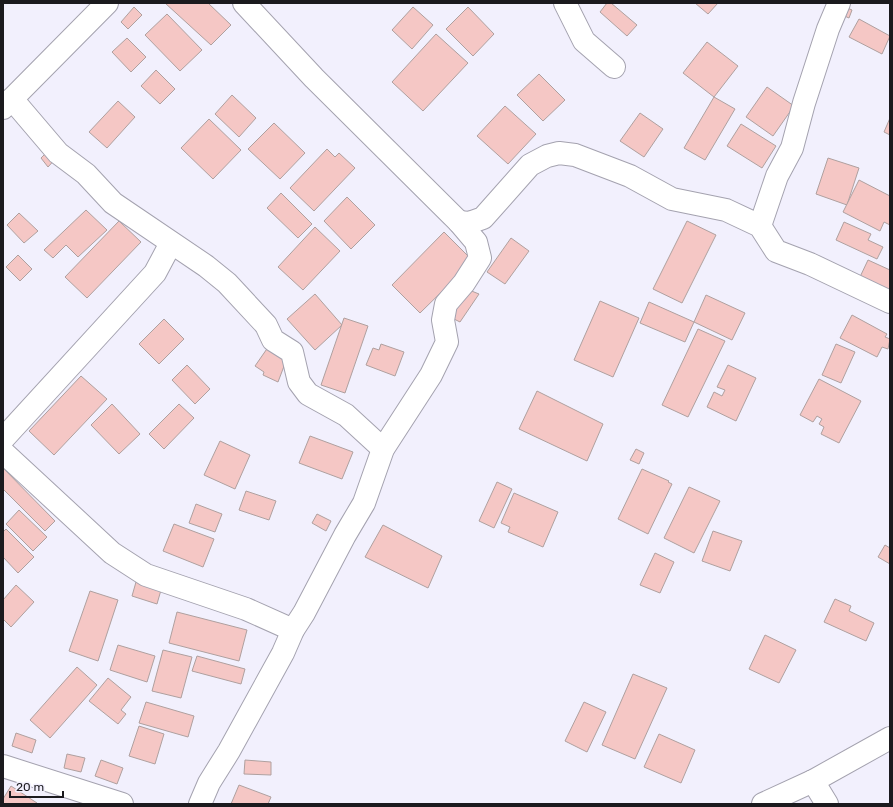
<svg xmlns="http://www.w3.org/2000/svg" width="893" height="807" viewBox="0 0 893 807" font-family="Rubik,sans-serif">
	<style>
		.building { fill: #f5c7c5; stroke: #afa09f }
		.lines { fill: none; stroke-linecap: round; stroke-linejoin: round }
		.minor-casing { stroke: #a4a2af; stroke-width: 24 }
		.minor { stroke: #fff; stroke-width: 22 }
	</style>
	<rect width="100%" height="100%" fill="#f2f0fd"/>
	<g class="building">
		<path d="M165,3H208L231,25L211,45Z"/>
		<path d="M607,3H611L637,25L627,36L600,12Z"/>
		<path d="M695,3H718L708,14Z"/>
		<path d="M843,6L852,10L849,18L840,14Z"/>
		<path d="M134,7L142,15L128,29L121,22Z"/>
		<path d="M413,7L433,25L412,49L392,30Z"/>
		<path d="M468,7L494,34L473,56L446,29Z"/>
		<path d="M167,14L202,50L180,71L145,35Z"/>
		<path d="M859,19L890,36L882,54L849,37Z"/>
		<path d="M436,34L468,63L423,111L392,82Z"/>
		<path d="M127,38L146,57L131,72L112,52Z"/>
		<path d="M707,42L738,66L714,97L683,73Z"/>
		<path d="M156,70L175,89L160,104L141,86Z"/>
		<path d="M539,74L565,100L543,121L517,95Z"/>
		<path d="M767,87L794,106L773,136L746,117Z"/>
		<path d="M232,95L256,118L239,137L215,114Z"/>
		<path d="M714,97L735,109L705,160L684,148Z"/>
		<path d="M118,101L135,117L107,148L89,132Z"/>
		<path d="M505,106L536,134L508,164L477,136Z"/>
		<path d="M640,113L663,129L644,157L620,141Z"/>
		<path d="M890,118V135L884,132Z"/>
		<path d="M209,119L241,150L213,179L181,148Z"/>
		<path d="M274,123L305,153L280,179L248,149Z"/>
		<path d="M741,124L776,146L762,168L727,146Z"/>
		<path d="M50,149L58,156L48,167L41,158Z"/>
		<path d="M327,149L335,157L339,153L355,168L314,211L290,188Z"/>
		<path d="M828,158L859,168L847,205L816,194Z"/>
		<path d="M859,180L890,196V225L884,222L880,231L843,212Z"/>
		<path d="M281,193L312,224L298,238L267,208Z"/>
		<path d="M347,197L375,225L351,249L324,221Z"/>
		<path d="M86,210L107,230L78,257L66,245L53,258L44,250Z"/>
		<path d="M19,213L38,231L24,243L7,225Z"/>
		<path d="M119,221L141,242L87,298L65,277Z"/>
		<path d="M687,221L716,235L682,303L653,289Z"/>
		<path d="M844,222L871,234L868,240L883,247L877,259L836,240Z"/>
		<path d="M315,227L340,251L303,290L278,267Z"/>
		<path d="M444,232L473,261L420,313L392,285Z"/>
		<path d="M511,238L529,251L505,284L487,272Z"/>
		<path d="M18,255L32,269L20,281L6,267Z"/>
		<path d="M868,260L890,270V293L859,279Z"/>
		<path d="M469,290L479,294L460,322L448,316Z"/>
		<path d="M315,294L342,325L315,350L287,319Z"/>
		<path d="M706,295L745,313L732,340L694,322Z"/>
		<path d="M600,301L639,318L613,377L574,360Z"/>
		<path d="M649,302L694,322L685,342L640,323Z"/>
		<path d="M852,315L887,334L885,337L890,339L888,349L882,347L877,357L840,338Z"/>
		<path d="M344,318L368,326L345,393L321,385Z"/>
		<path d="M164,319L184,339L159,364L139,344Z"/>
		<path d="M698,329L725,341L688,417L662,405Z"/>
		<path d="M271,343L289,353L278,382L263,375L264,372L255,366Z"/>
		<path d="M381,344L404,352L395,376L366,365L373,348L379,350Z"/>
		<path d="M836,344L855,352L841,383L822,375Z"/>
		<path d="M187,365L210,389L195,404L172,380Z"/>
		<path d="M728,365L756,378L736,421L707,407L714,392L722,396L725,390L717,387Z"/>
		<path d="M81,376L107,399L54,455L29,431Z"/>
		<path d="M819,379L861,401L839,443L821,434L824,427L819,424L822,419L817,416L813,422L800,415Z"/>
		<path d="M537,391L603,424L587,461L519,429Z"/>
		<path d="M112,404L140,434L119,454L91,425Z"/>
		<path d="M179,404L194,418L164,449L149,434Z"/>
		<path d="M310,436L353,452L342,479L299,463Z"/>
		<path d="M220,441L250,455L235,489L204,475Z"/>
		<path d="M636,449L644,453L639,464L630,460Z"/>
		<path d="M3,468L55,521L45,531L3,489Z"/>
		<path d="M642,469L669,481L668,482L672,484L648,534L618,519Z"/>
		<path d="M497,482L512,489L494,528L479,521Z"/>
		<path d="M689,487L720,501L694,553L664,538Z"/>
		<path d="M246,491L276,501L269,520L239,510Z"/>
		<path d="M514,493L558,512L543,547L508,532L510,527L501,523Z"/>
		<path d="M196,504L222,514L215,532L189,523Z"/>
		<path d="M19,510L47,537L33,551L6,524Z"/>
		<path d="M317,514L331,521L326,531L312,523Z"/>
		<path d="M174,524L214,539L203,567L163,551Z"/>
		<path d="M383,525L442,556L428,588L365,557Z"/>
		<path d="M6,529L34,557L18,573L3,557V532Z"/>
		<path d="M713,531L742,541L730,571L702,561Z"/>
		<path d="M885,545L890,548V564L878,557Z"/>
		<path d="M655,553L674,562L660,593L640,585Z"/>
		<path d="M136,582L161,590L157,604L132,596Z"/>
		<path d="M16,585L34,602L11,627L3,619V600Z"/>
		<path d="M90,591L118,600L98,661L69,651Z"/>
		<path d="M835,599L851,606L849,611L874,623L866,641L824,622Z"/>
		<path d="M177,612L247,630L239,661L169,643Z"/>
		<path d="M765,635L796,650L779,683L749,669Z"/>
		<path d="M118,645L155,656L147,682L110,670Z"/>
		<path d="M163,650L192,657L181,698L152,691Z"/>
		<path d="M197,656L245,669L241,684L192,671Z"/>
		<path d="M77,667L97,685L50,738L30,720Z"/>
		<path d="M633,674L667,688L635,759L602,745Z"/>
		<path d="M108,678L131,697L121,710L126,714L118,724L89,701Z"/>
		<path d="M146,702L194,716L188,737L139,723Z"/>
		<path d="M584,702L606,712L587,752L565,741Z"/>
		<path d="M139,726L164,734L155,764L129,756Z"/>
		<path d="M16,733L36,740L32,753L12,746Z"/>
		<path d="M659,734L695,750L681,783L644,767Z"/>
		<path d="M67,754L85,758L81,772L64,768Z"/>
		<path d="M101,760L123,768L117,784L95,776Z"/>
		<path d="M245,760L271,762V775L244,774Z"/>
		<path d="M239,785L271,797L268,804H231Z"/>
		<path d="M11,786L37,803L36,804H3V799Z"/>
	</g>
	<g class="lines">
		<g class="minor-casing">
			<g id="minor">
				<path d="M565,3L584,41L614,67"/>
				<path d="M12,99L58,153L86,174L113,203L206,266L227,283L266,325L273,340L292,352L299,382L308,394L346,415L383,449"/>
				<path d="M3,108L107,3"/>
				<path d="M459,222L469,223L483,218L530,165L547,156L559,153L575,155L630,176L672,199L726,210L760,226L776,251L810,264L890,302"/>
				<path d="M760,226L777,176L792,148L804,103L828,29L839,3"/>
				<path d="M3,439L155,273L171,243"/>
				<path d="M3,452L112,553L146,575L246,609L293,630"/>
				<path d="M3,766L122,804"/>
				<path d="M813,781L827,804"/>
				<path d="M200,804L209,783L229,751L283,653L293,630L304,613L345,535L364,503L383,449L431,375L447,342L443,320L446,304L464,283L480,258L476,242L459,222L314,78L244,3"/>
				<path d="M763,804L813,781L890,738"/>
			</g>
		</g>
		<use href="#minor" class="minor"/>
	</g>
	<rect width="893" height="807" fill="none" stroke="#1b1a1e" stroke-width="8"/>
	<path d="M10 791v6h53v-6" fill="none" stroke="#1b1a1e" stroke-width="2"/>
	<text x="16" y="791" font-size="12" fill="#1b1a1e" stroke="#f2f0fd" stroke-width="3" paint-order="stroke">20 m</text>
</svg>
